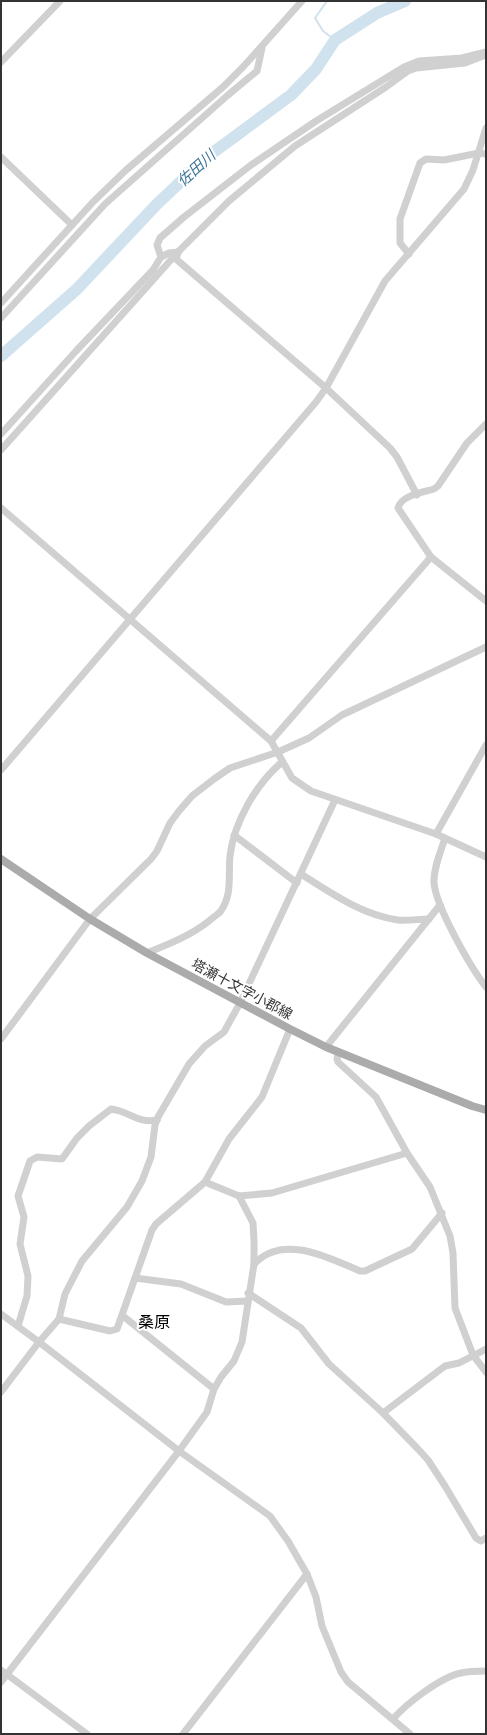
<svg xmlns="http://www.w3.org/2000/svg" width="487" height="1735" viewBox="0 0 487 1735" font-family="'Space Grotesk','Noto Sans JP',sans-serif">
	<style>
		.lines { fill: none; stroke-linecap: round; stroke-linejoin: round }
		.stream { stroke: #cfe2ee; stroke-width: 2 }
		.river { stroke: #cfe2ee; stroke-width: 12 }
		.minor { stroke: #d0d0d0; stroke-width: 7 }
		.major { stroke: #ababab; stroke-width: 8 }
		.labels { text-anchor: middle; dominant-baseline: central; stroke-width: 4; stroke-linejoin: round; paint-order: stroke }
		.street-label { font-size: 14px; fill: #333; stroke: #fff }
		.water-label { font-size: 15px; font-style: italic; fill: #3f7597; stroke: #fff }
		.quarter-label { font-size: 16px; fill: #000; stroke: #fff }
	</style>
	<rect width="100%" height="100%" fill="#fff"/>
	<g class="lines">
		<path class="stream" d="M327,1L315,18L323,31L335,40"/>
		<path class="river" d="M1,356L77,289L157,204L207,157L291,95L316,69L335,40L377,13L405,1"/>
		<g class="minor">
			<path d="M1,62L60,1"/>
			<path d="M1,157L72,225"/>
			<path d="M178,253L176,259L326,388L390,448L397,457L417,495"/>
			<path d="M409,254L400,243V219L420,163L426,159L444,160L479,153L486,154"/>
			<path d="M161,257L169,253L178,252"/>
			<path d="M1,303L93,202L125,171L223,87L243,67L302,1"/>
			<path d="M1,318L105,204L228,95L257,71L262,48"/>
			<path d="M486,424L467,443L438,486L434,489C424,492 401,495 398,508L431,557L486,601"/>
			<path d="M1,434L76,351L153,270L161,257L157,245L160,238L184,217L251,165L316,121L404,67L419,61L462,58L486,52"/>
			<path d="M1,450L178,252L229,201L295,146L386,87L408,71L416,68L465,63L486,55"/>
			<path d="M1,508L271,741L292,778L311,791L436,834L486,857"/>
			<path d="M271,741L431,557"/>
			<path d="M1,770L316,402L326,388L385,281L464,189L473,170L486,128"/>
			<path d="M436,834L486,745"/>
			<path d="M234,835L297,883"/>
			<path d="M445,838C441,851 433,869 434,883C436,907 471,968 486,987"/>
			<path d="M301,874C331,893 362,915 398,920C408,921 419,919 429,919"/>
			<path d="M147,953C169,944 190,936 209,921C212,918 217,915 220,912C233,895 228,875 230,856C234,822 256,784 282,762"/>
			<path d="M1,1039L90,919L151,859L157,851L170,823L179,811L192,796L214,779L230,768L278,752L309,738L342,715L486,647"/>
			<path d="M326,1047L440,905"/>
			<path d="M338,1052L337,1059L338,1062L376,1097L407,1153L430,1187L450,1236L453,1253L455,1308L473,1355L486,1372"/>
			<path d="M205,1182L239,1196L272,1193L407,1153"/>
			<path d="M254,1264C283,1233 329,1258 360,1271H365L412,1249L442,1213"/>
			<path d="M135,1278L181,1284L226,1302L247,1301"/>
			<path d="M248,1293L301,1328L329,1364L383,1413L418,1449L428,1460L445,1486L476,1538L481,1541L486,1538"/>
			<path d="M1,1314L39,1342L179,1451L270,1516L288,1541L307,1574L316,1597L322,1626L341,1672L348,1682L410,1734"/>
			<path d="M123,1316L214,1389"/>
			<path d="M59,1319L110,1331L117,1329L152,1230L156,1224L205,1182L229,1139L262,1097L290,1029"/>
			<path d="M18,1326L27,1296L28,1276L20,1244L24,1217L18,1196L30,1161L37,1157L62,1159L77,1138L89,1126L111,1109C129,1111 138,1124 157,1120"/>
			<path d="M1,1392L39,1342L59,1319L65,1294L82,1261L127,1207L142,1181L151,1157L155,1125L158,1117L189,1064L205,1046L224,1032L240,1003L335,800"/>
			<path d="M383,1413L445,1366L459,1363L486,1349"/>
			<path d="M1,1670L87,1734"/>
			<path d="M1,1682L179,1451L207,1412L214,1389L221,1377L234,1361L242,1342L254,1264V1241L253,1223L239,1196"/>
			<path d="M393,1719C407,1703 441,1677 461,1673C469,1671 478,1671 486,1671"/>
			<path d="M183,1734L307,1574"/>
		</g>
		<path class="major" d="M1,859L90,919L147,953L290,1029L326,1047L472,1106L486,1110"/>
	</g>
	<g class="labels">
		<g class="street-label">
			<text transform="translate(242 989) rotate(28)">塔瀬十文字小郡線</text>
		</g>
		<g class="water-label">
			<text transform="translate(196 168) rotate(-42)">佐田川</text>
		</g>
		<g class="quarter-label">
			<text x="154" y="1322">桑原</text>
		</g>
	</g>
	<rect width="487" height="1735" fill="none" stroke="#333333" stroke-width="4"/>
</svg>
